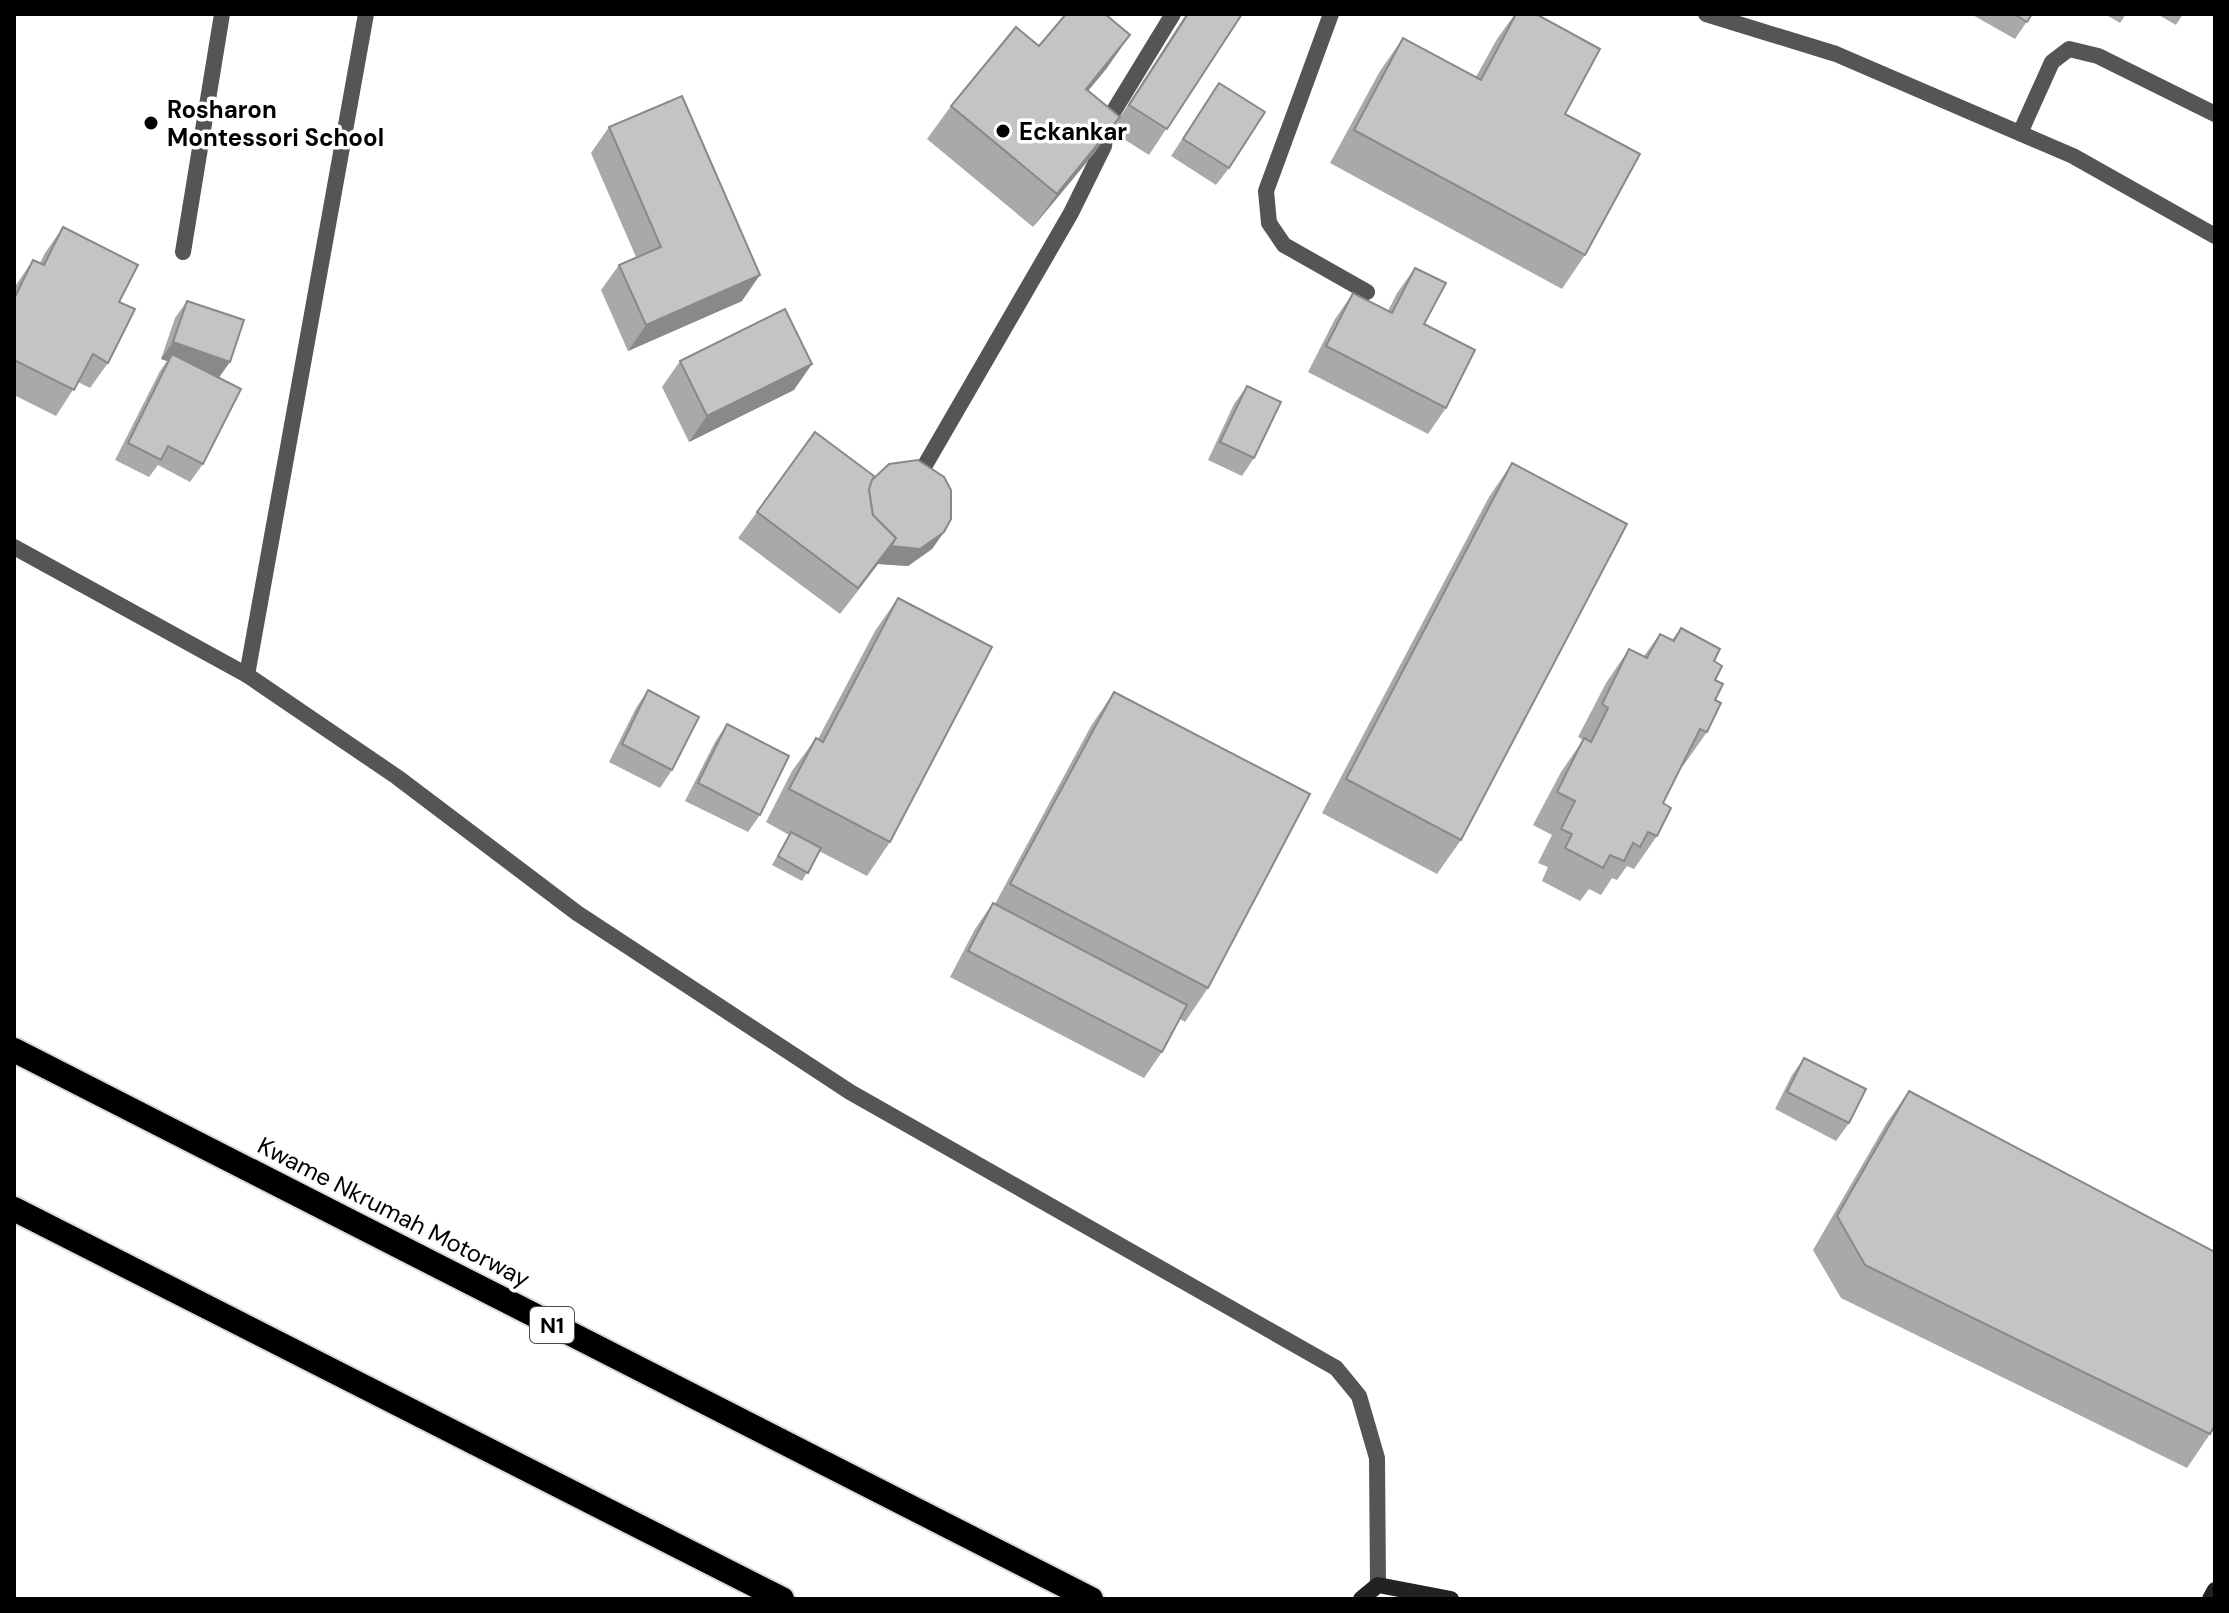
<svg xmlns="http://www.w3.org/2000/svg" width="2229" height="1613" viewBox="0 0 2229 1613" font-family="'DM Sans',sans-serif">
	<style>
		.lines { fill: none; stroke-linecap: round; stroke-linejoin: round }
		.highway-casing { stroke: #dbdbdb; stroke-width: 28 }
		.lane { stroke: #555; stroke-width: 16 }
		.street { stroke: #555; stroke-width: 16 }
		.secondary { stroke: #222; stroke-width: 16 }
		.highway { stroke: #000; stroke-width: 24 }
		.wall { fill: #a9a9a9 }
		.shaded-wall { fill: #898989 }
		.building { fill: #c4c4c4; stroke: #898989; stroke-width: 2 }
		.poi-dot { fill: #000; stroke: #fff; stroke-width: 3 }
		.labels { text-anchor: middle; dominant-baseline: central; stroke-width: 7; stroke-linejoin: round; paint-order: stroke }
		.shield { fill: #fff; stroke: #4c4c4c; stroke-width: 2 }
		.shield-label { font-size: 22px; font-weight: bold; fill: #000 }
		.poi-label { font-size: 24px; font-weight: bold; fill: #000; stroke: #fff; text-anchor: start }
		.street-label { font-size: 24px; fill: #000; stroke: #fff }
	</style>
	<rect width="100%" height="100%" fill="#fff"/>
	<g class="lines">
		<g class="highway-casing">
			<g id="highway">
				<path d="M14,1050L1091,1599"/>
				<path d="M14,1209L782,1599"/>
			</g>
		</g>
		<g class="lane">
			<path d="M1331,14L1266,191L1269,223L1284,245L1367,292"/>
			<path d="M2020,133L2052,62L2069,49L2098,56L2215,114"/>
			<path d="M183,252L222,14"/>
		</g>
		<g class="street">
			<path d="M1706,14L1836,54L2073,156L2215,236"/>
			<path d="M921,472L1071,213L1104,146L1107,122L1173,14"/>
			<path d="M14,547L247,675L397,777L577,913L850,1092L1336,1368L1359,1396L1377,1458L1378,1585"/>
			<path d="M247,675L366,14"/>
		</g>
		<g class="secondary">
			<path d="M1361,1599L1378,1585L1451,1599"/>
			<path d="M2210,1599L2215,1590"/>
		</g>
		<use href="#highway" class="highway"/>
	</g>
	<g class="wall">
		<path d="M1186,14H1242L1149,155L1111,131Z"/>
		<path d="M1515,14H1536L1565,114L1585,255L1562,289L1330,163L1380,71L1403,38L1476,77L1497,39Z"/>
		<path d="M1971,14H2032L2015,39Z"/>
		<path d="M2105,14H2126L2120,23Z"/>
		<path d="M2157,14H2183L2176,25Z"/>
		<path d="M1107,68L1088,91L1096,151L1033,227L927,139L951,106Z"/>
		<path d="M1219,83L1229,168L1216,185L1171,156Z"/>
		<path d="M609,127L742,301L628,351L601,290L619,265L636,257L591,153Z"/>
		<path d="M63,227L119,302L108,363L90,388L78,382L56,416L14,395V288L33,260L40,263L45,253Z"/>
		<path d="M1415,268L1424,324L1446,408L1428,434L1308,372L1335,319L1353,293L1388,311L1397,293Z"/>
		<path d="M187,301L219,377L203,464L190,482L158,465L149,477L115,460L160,371L167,361L161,359L175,318Z"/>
		<path d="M680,361L794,390L689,442L662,387Z"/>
		<path d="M1247,386L1254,458L1242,476L1208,460L1234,404Z"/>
		<path d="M1512,463L1461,840L1437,874L1322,813L1489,497Z"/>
		<path d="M872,480L944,532L932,549L908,566L878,564L840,614L738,538L757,512Z"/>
		<path d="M898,598L890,842L867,876L819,851L802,881L772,865L789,835L766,822L792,771L816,738L818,739L875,631Z"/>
		<path d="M1681,628L1714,661L1715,700L1707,732L1683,766L1682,765L1663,803L1657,836L1634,869L1627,866L1617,880L1612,878L1601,895L1589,889L1580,901L1542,881L1548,867L1538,863L1552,835L1533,825L1561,772L1583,740L1578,737L1606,683L1629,649L1644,656L1660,634L1672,640Z"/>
		<path d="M648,690L672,770L660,788L609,762L636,708Z"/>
		<path d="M1114,692L1208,988L1185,1022L1180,1019L1162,1052L1144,1078L950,977L975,929L993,903L995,904L1091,726Z"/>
		<path d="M727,724L760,815L748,832L685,801L715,742Z"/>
		<path d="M1804,1058L1849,1123L1836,1141L1775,1109L1792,1075Z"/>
		<path d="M1909,1091L2210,1434L2187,1468L1841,1298L1813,1250L1886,1124Z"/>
	</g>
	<g class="shaded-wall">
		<path d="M1130,35L1107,68L1062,122L1086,89Z"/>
		<path d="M1120,117L1096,151L1033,227L1057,194Z"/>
		<path d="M760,275L742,301L628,351L646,325Z"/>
		<path d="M173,342L230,362L218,379L172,354L167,361L161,359Z"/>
		<path d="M812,364L794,390L689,442L707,416Z"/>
		<path d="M944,532L932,549L908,566L878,564L840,614L896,538Z"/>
	</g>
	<g class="building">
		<path d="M1066,14H1105L1130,35L1086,89L1120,117L1057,194L951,106L1016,27L1039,46Z"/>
		<path d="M1188,14H1242L1167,129L1129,105Z"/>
		<path d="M1516,14H1536L1600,49L1565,114L1640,154L1585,255L1354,130L1403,38L1481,80Z"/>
		<path d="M2014,14H2032L2027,22Z"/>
		<path d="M1219,83L1265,112L1229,168L1183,139Z"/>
		<path d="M682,96L760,275L646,325L619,265L661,247L609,127Z"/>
		<path d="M63,227L138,265L119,302L135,309L108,363L93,354L74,390L14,360V299L33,260L44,265Z"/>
		<path d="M1415,268L1446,283L1424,324L1475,350L1446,408L1326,346L1353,293L1392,313Z"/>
		<path d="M187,301L244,320L230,362L173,342Z"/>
		<path d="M785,309L812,364L707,416L680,361Z"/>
		<path d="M172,354L241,389L203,464L168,446L161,460L128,443Z"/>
		<path d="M1247,386L1281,402L1254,458L1220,442Z"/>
		<path d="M815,432L874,476L869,489L873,515L896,538L858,588L757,512Z"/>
		<path d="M918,460L944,477L951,490V519L944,532L920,549L891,546L896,538L873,515L869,489L872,480L889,464Z"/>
		<path d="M1512,463L1627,524L1461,840L1346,779Z"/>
		<path d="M898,598L992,647L890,842L789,789L816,738L823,742Z"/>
		<path d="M1681,628L1720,649L1714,661L1722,666L1715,680L1723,684L1715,700L1721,703L1707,732L1700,729L1663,803L1671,808L1657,836L1648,832L1640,847L1633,843L1624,861L1610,855L1603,868L1565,848L1572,834L1561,829L1575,801L1557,792L1584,738L1591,742L1608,708L1602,704L1629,649L1647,658L1660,634L1674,641Z"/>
		<path d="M648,690L699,717L672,770L622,744Z"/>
		<path d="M1114,692L1310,794L1208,988L1010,884Z"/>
		<path d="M727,724L789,756L760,815L698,783Z"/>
		<path d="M791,832L821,848L808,873L778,856Z"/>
		<path d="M993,903L1187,1005L1162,1052L968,951Z"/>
		<path d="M1804,1058L1866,1089L1849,1123L1787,1092Z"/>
		<path d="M1909,1091L2215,1252V1425L2210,1434L1865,1265L1837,1216Z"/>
	</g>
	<g class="poi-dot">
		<circle cx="151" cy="123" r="8"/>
		<circle cx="1003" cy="131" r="8"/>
	</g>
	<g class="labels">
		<rect class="shield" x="530" y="1307" width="44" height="36" rx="6"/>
		<g class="shield-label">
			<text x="552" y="1325">N1</text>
		</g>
		<g class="poi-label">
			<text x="167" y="109">Rosharon<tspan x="167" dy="28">Montessori School</tspan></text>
			<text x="1019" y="131">Eckankar</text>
		</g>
		<g class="street-label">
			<text transform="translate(394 1212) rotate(27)">Kwame Nkrumah Motorway</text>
		</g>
	</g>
	<rect width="2229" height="1613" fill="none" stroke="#000000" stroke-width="32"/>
</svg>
